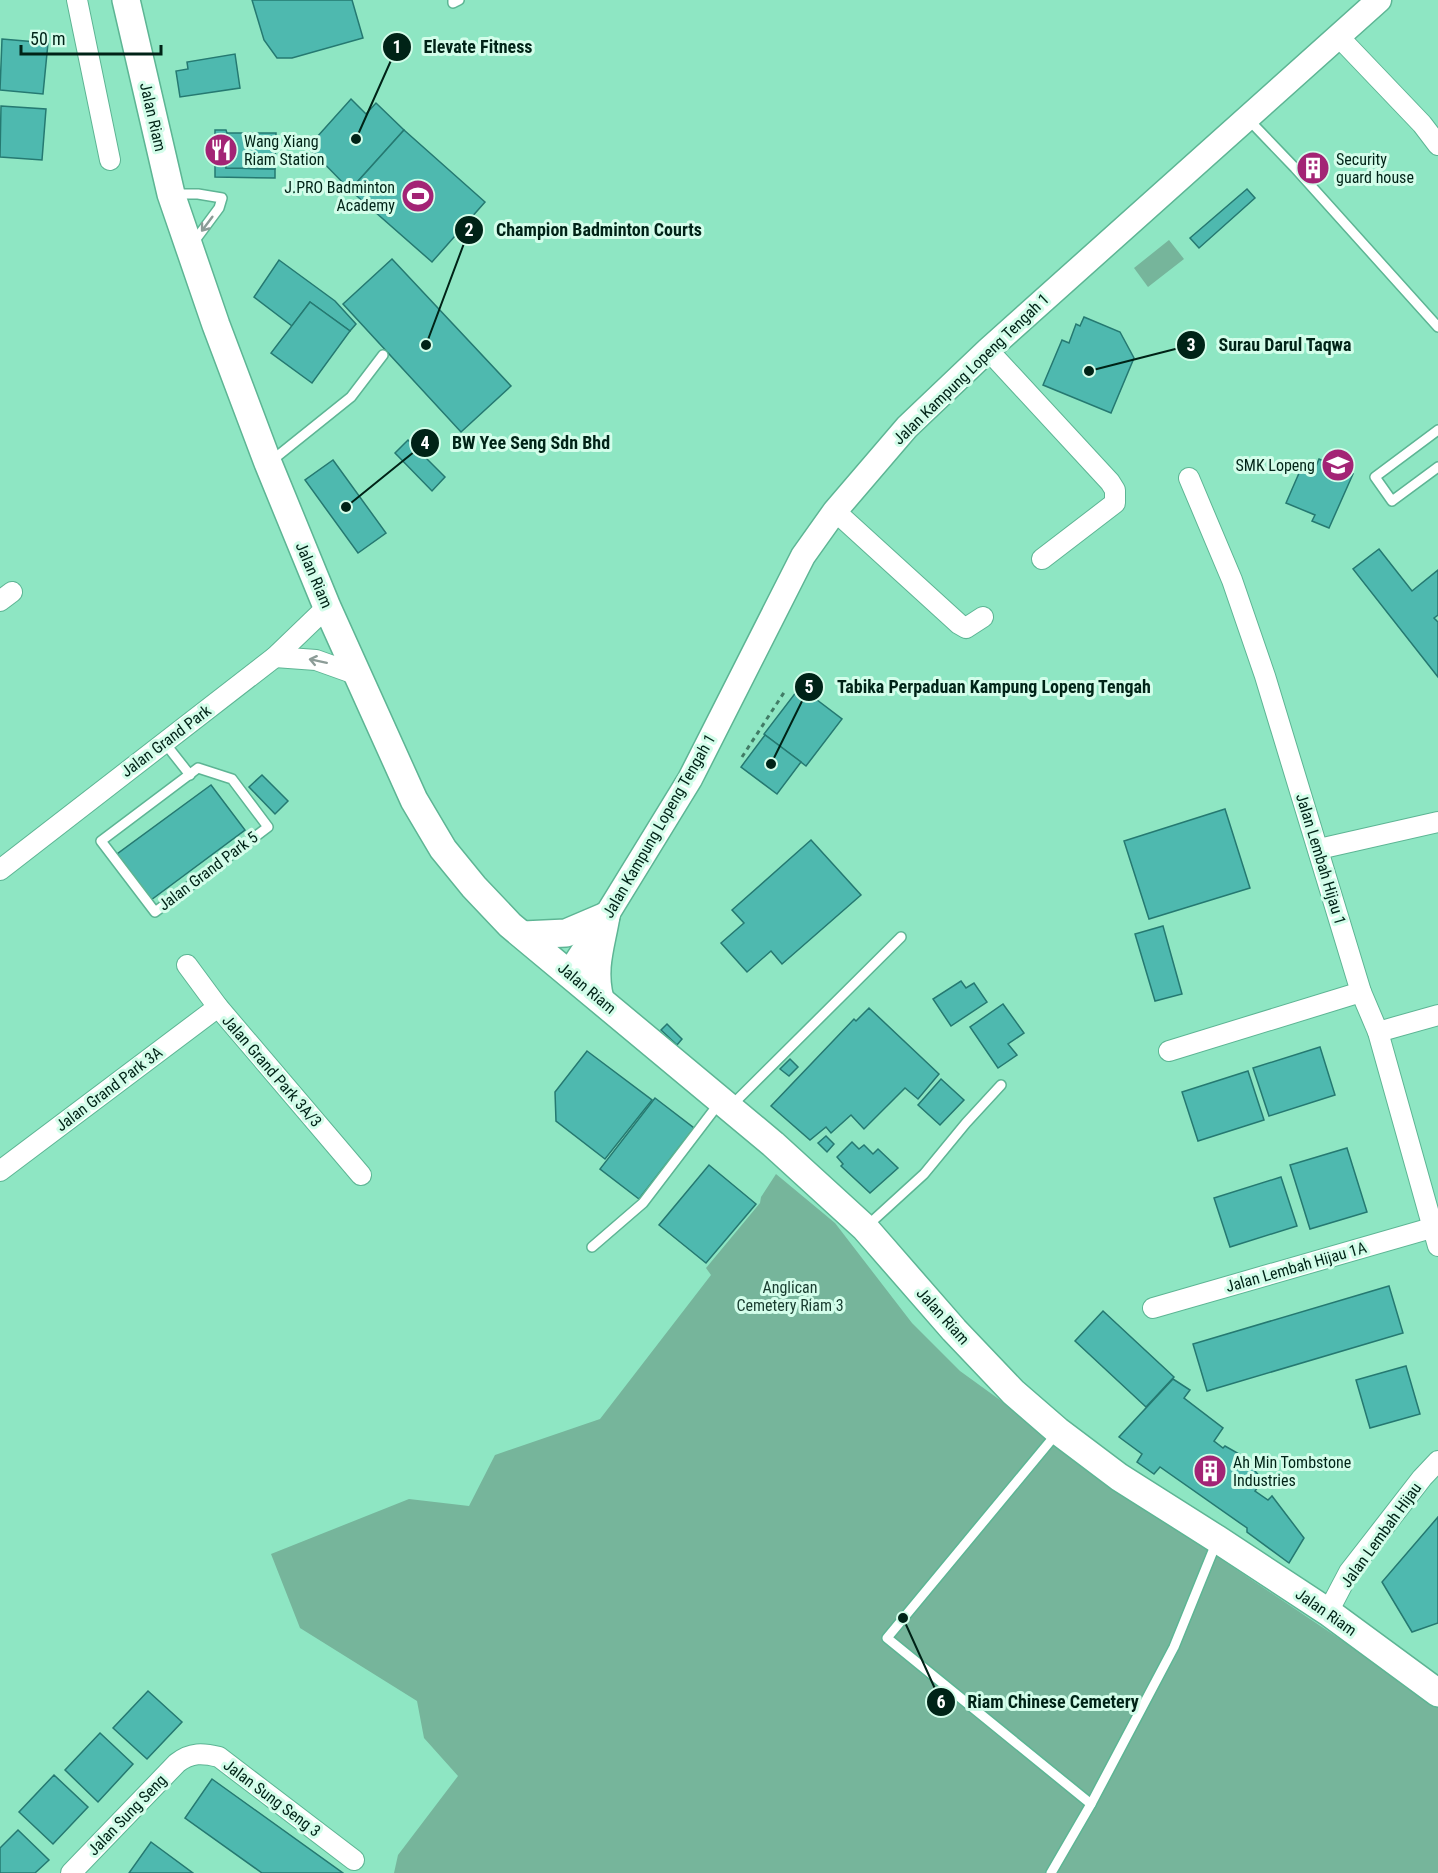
<svg xmlns="http://www.w3.org/2000/svg" width="1438" height="1873" viewBox="0 0 1438 1873" font-family="'Roboto Condensed',sans-serif">
	<style>
		.green { fill: #76b59b }
		.building { fill: #4eb9af; stroke: #257971; stroke-width: 1.5 }
		.lines { fill: none; stroke-linecap: round; stroke-linejoin: round }
		.service-casing { stroke: #5db594; stroke-width: 12 }
		.minor-casing { stroke: #5db594; stroke-width: 22 }
		.tertiary-casing { stroke: #5db594; stroke-width: 27 }
		.secondary-casing { stroke: #5db594; stroke-width: 30 }
		.path { stroke: #417c66; stroke-width: 3; stroke-dasharray: 4.5 4.5; stroke-linecap: butt }
		.service { stroke: #fff; stroke-width: 9 }
		.minor { stroke: #fff; stroke-width: 20 }
		.tertiary { stroke: #fff; stroke-width: 24 }
		.secondary { stroke: #fff; stroke-width: 27 }
		.oneway { stroke: #8c9c97 }
		.labels { text-anchor: middle; dominant-baseline: central; stroke-width: 6; stroke-linejoin: round; paint-order: stroke }
		.street-label { font-size: 16px; fill: #002317; stroke: #d3fdea }
		.poi-label { font-size: 16px; fill: #002317; stroke: #d3fdea; text-anchor: start }
		.park-label { font-size: 16px; fill: #183b2e; stroke: #d3fdea }
		.leader { fill: none; stroke: #002317; stroke-width: 2 }
		.callout-dot { fill: #002317; stroke: #d3fdea; stroke-width: 2 }
		.mark-label { font-size: 18px; text-anchor: middle; font-weight: bold; fill: #fff }
		.callout-label { font-size: 18px; text-anchor: middle; font-weight: bold; fill: #002317; stroke: #d3fdea; stroke-width: 6; stroke-linejoin: round; paint-order: stroke }
	</style>
	<rect width="100%" height="100%" fill="#8ee6c3"/>
	<g class="green">
		<path d="M1169,240L1184,259L1148,287L1134,268Z"/>
		<path d="M776,1174L835,1223L912,1323L960,1371L1203,1547L1438,1705V1873H394L398,1855L458,1776L424,1738L417,1701L300,1628L271,1554L409,1499L469,1506L495,1455L600,1419L711,1275L706,1268L760,1203L761,1197Z"/>
	</g>
	<g class="building">
		<path d="M252,0H352L363,38L292,58H277L264,40Z"/>
		<path d="M2,39L48,43L43,94L0,90Z"/>
		<path d="M235,54L240,88L180,97L176,71L188,69L187,62Z"/>
		<path d="M351,99L366,114L376,103L404,130L350,190L308,147Z"/>
		<path d="M1,106L46,109L42,160L0,157Z"/>
		<path d="M215,130H226L227,133L226,168L275,169V178L215,177Z"/>
		<path d="M404,130L485,202L432,262L350,190Z"/>
		<path d="M227,133H276L275,169L226,168Z"/>
		<path d="M1310,157L1323,171L1315,178L1302,164Z"/>
		<path d="M1247,189L1255,198L1199,248L1190,238Z"/>
		<path d="M392,259L511,386L461,432L343,304Z"/>
		<path d="M279,260L335,301L356,324L350,331L310,302L292,326L254,297Z"/>
		<path d="M310,302L350,331L312,383L271,353Z"/>
		<path d="M1084,317L1120,332L1134,358L1111,413L1043,385L1062,340L1069,343L1076,324L1080,326Z"/>
		<path d="M408,440L445,477L432,491L395,453Z"/>
		<path d="M1319,459L1353,474L1329,528L1312,521L1315,515L1286,503L1303,464L1315,469Z"/>
		<path d="M333,460L386,533L358,553L305,480Z"/>
		<path d="M1379,549L1412,591L1438,570V615L1434,618L1438,622V677L1353,569Z"/>
		<path d="M800,687L842,719L806,766L764,734Z"/>
		<path d="M765,735L801,762L777,794L741,767Z"/>
		<path d="M262,775L288,801L275,814L249,787Z"/>
		<path d="M211,785L245,830L151,900L117,854Z"/>
		<path d="M1225,809L1250,888L1149,919L1124,841Z"/>
		<path d="M811,840L861,895L782,964L771,951L747,972L721,943L744,923L732,910Z"/>
		<path d="M1163,926L1182,994L1155,1001L1135,934Z"/>
		<path d="M961,981L966,988L974,983L987,1002L951,1026L933,999Z"/>
		<path d="M1003,1004L1024,1033L1008,1044L1017,1055L998,1068L970,1027Z"/>
		<path d="M869,1008L939,1074L918,1099L905,1088L864,1129L851,1115L831,1133L826,1127L810,1140L771,1106L854,1019L856,1021Z"/>
		<path d="M667,1024L682,1039L677,1045L661,1030Z"/>
		<path d="M1320,1047L1335,1095L1269,1116L1253,1068Z"/>
		<path d="M587,1051L652,1100L605,1159L556,1121L555,1092Z"/>
		<path d="M790,1059L798,1067L789,1076L780,1069Z"/>
		<path d="M1248,1071L1264,1120L1198,1141L1182,1092Z"/>
		<path d="M941,1079L964,1100L940,1125L918,1105Z"/>
		<path d="M655,1098L694,1128L639,1199L600,1169Z"/>
		<path d="M826,1136L834,1144L827,1152L818,1143Z"/>
		<path d="M852,1142L859,1149L864,1145L873,1154L878,1149L898,1168L870,1193L841,1166L843,1164L837,1157Z"/>
		<path d="M1347,1148L1367,1212L1310,1229L1290,1165Z"/>
		<path d="M709,1165L756,1204L706,1263L659,1225Z"/>
		<path d="M1281,1177L1297,1226L1230,1247L1214,1198Z"/>
		<path d="M1389,1286L1403,1333L1207,1391L1193,1344Z"/>
		<path d="M1103,1311L1174,1377L1146,1407L1075,1341Z"/>
		<path d="M1406,1366L1420,1414L1370,1428L1356,1380Z"/>
		<path d="M1173,1379L1190,1390L1184,1398L1223,1428L1214,1441L1223,1448L1225,1446L1241,1455L1263,1480L1255,1491L1268,1500L1272,1496L1304,1538L1289,1563L1247,1532V1528L1160,1467L1154,1474L1137,1462L1142,1454L1119,1437Z"/>
		<path d="M1438,1517V1623L1412,1632L1382,1582Z"/>
		<path d="M148,1691L182,1722L147,1759L113,1728Z"/>
		<path d="M100,1733L133,1764L98,1802L65,1770Z"/>
		<path d="M54,1775L88,1807L53,1844L19,1812Z"/>
		<path d="M212,1779L343,1873H262L185,1818Z"/>
		<path d="M18,1830L49,1860L35,1873H0V1848Z"/>
		<path d="M151,1842L193,1873H129Z"/>
	</g>
	<g class="lines">
		<g class="service-casing">
			<g id="service">
				<path d="M453,0V3L459,0"/>
				<path d="M1248,119L1295,168L1438,327"/>
				<path d="M173,194H198L222,198L219,208L193,243"/>
				<path d="M1438,430L1375,477L1392,501L1438,467"/>
				<path d="M270,462L351,397L383,355"/>
				<path d="M164,742L190,775"/>
				<path d="M198,768L232,779L268,827L155,912L101,841Z"/>
				<path d="M731,1106L901,937"/>
				<path d="M867,1226L924,1174L966,1123L1001,1085"/>
				<path d="M592,1247L643,1203L720,1102"/>
				<path d="M1057,1433L887,1638L1091,1804"/>
				<path d="M1051,1873L1091,1804L1174,1647L1217,1541"/>
			</g>
		</g>
		<g class="minor-casing">
			<g id="minor">
				<path d="M77,0L110,160"/>
				<path d="M1338,36L1422,124L1438,145"/>
				<path d="M988,350L1110,482L1115,490V503L1042,559"/>
				<path d="M1189,478L1232,580L1265,676L1361,992L1378,1032L1438,1246"/>
				<path d="M835,511L959,624L966,628L983,617"/>
				<path d="M0,601L12,592"/>
				<path d="M275,657L316,660L358,675"/>
				<path d="M1319,849L1438,822"/>
				<path d="M0,870L275,657L327,607"/>
				<path d="M187,965L218,1007L361,1175"/>
				<path d="M1378,1032L1438,1015"/>
				<path d="M1169,1051L1361,992"/>
				<path d="M0,1171L218,1007"/>
				<path d="M1153,1308L1438,1226"/>
				<path d="M1328,1612L1349,1572L1422,1478L1438,1461"/>
				<path d="M71,1873L177,1763C191,1752 203,1753 219,1757L354,1860"/>
			</g>
		</g>
		<g class="tertiary-casing">
			<path id="tertiary" d="M569,973L606,916L690,779L803,556L835,511L907,427L988,350L1379,0"/>
		</g>
		<g class="secondary-casing">
			<g id="secondary">
				<path d="M126,0L171,194L216,325L268,463L327,607L414,800L443,849L474,887L510,925L773,1144L865,1228L954,1330L1013,1392L1058,1431L1119,1477L1217,1539L1328,1612L1438,1693"/>
				<path d="M523,935L566,933L606,916"/>
				<path d="M600,999C592,968 601,946 606,916"/>
			</g>
		</g>
		<path class="path" d="M742,757L785,691"/>
		<use href="#service" class="service"/>
		<use href="#minor" class="minor"/>
		<use href="#tertiary" class="tertiary"/>
		<use href="#secondary" class="secondary"/>
	</g>
	<defs><path id="oneway-shaft" d="M-6 0H5M1.5-3L5.5 0L1.5 3" fill="none" stroke-width="1.6" stroke-linecap="round" stroke-linejoin="round" transform="scale(1.5)"/></defs>
	<g class="oneway">
		<use href="#oneway-shaft" transform="translate(207 224) rotate(127)"/>
		<use href="#oneway-shaft" transform="translate(318 661) rotate(-168)"/>
	</g>
	<defs>
		<g id="restaurant-disc" transform="scale(1.725)"><circle r="9.5" fill="#a32475" stroke="#d3fdea"/><path d="M-5-6h1v4h1v-4h1v4h1v-4h1v5L-1.5 .5V6h-2V.5L-5-1ZM5-6V6H3V1.5H1.5Q1.5-4 5-6Z" fill="#fff"/></g>
		<g id="building-disc" transform="scale(1.725)"><circle r="9.5" fill="#a32475" stroke="#d3fdea"/><path d="M-4-6H4V6H1V3H-1V6H-4ZM-2.5-4.3h1.7v1.8h-1.7ZM.8-4.3h1.7v1.8H.8ZM-2.5-1h1.7V.8h-1.7ZM.8-1h1.7V.8H.8Z" fill="#fff"/></g>
		<g id="stadium-disc" transform="scale(1.725)"><circle r="9.5" fill="#a32475" stroke="#d3fdea"/><path d="M0-5a6.5 5 0 1 0 0 10a6.5 5 0 1 0 0-10ZM-3.5-1.8h7v3.6h-7Z" fill="#fff"/></g>
		<g id="school-disc" transform="scale(1.725)"><circle r="9.5" fill="#a32475" stroke="#d3fdea"/><path d="M0-5L7-2L0 1L-7-2ZM-4 1L0 2.5L4 1V4Q0 6-4 4Z" fill="#fff"/></g>
	</defs>
	<g fill-rule="evenodd">
		<use href="#restaurant-disc" x="221" y="150"/>
		<use href="#building-disc" x="1313" y="168"/>
		<use href="#stadium-disc" x="418" y="196"/>
		<use href="#school-disc" x="1338" y="465"/>
		<use href="#building-disc" x="1210" y="1471"/>
	</g>
	<g class="labels">
		<g class="street-label">
			<text transform="translate(153 117) rotate(77)">Jalan Riam</text>
			<text transform="translate(971 369) rotate(-44)">Jalan Kampung Lopeng Tengah 1</text>
			<text transform="translate(314 575) rotate(67)">Jalan Riam</text>
			<text transform="translate(166 741) rotate(-37)">Jalan Grand Park</text>
			<text transform="translate(659 826) rotate(-60)">Jalan Kampung Lopeng Tengah 1</text>
			<text transform="translate(1321 859) rotate(73)">Jalan Lembah Hijau 1</text>
			<text transform="translate(208 871) rotate(-37)">Jalan Grand Park 5</text>
			<text transform="translate(587 988) rotate(40)">Jalan Riam</text>
			<text transform="translate(272 1071) rotate(49)">Jalan Grand Park 3A/3</text>
			<text transform="translate(109 1089) rotate(-37)">Jalan Grand Park 3A</text>
			<text transform="translate(1296 1267) rotate(-16)">Jalan Lembah Hijau 1A</text>
			<text transform="translate(943 1316) rotate(48)">Jalan Riam</text>
			<text transform="translate(1381 1535) rotate(-54)">Jalan Lembah Hijau</text>
			<text transform="translate(1326 1612) rotate(35)">Jalan Riam</text>
			<text transform="translate(272 1798) rotate(37)">Jalan Sung Seng 3</text>
			<text transform="translate(127 1815) rotate(-46)">Jalan Sung Seng</text>
		</g>
		<g class="poi-label">
			<text x="244" y="141">Wang Xiang<tspan x="244" dy="18">Riam Station</tspan></text>
			<text x="1336" y="159">Security<tspan x="1336" dy="18">guard house</tspan></text>
			<text x="395" y="187" text-anchor="end">J.PRO Badminton<tspan x="395" dy="18">Academy</tspan></text>
			<text x="1315" y="465" text-anchor="end">SMK Lopeng</text>
			<text x="1233" y="1462">Ah Min Tombstone<tspan x="1233" dy="18">Industries</tspan></text>
		</g>
		<g class="park-label">
			<text x="790" y="1287">Anglican<tspan x="790" dy="18">Cemetery Riam 3</tspan></text>
		</g>
	</g>
	<path class="leader" d="M356 139L397 47M426 345L469 230M1089 371L1191 345M346 507L425 443M771 764L809 687M903 1618L941 1702"/>
	<g class="callout-dot">
		<circle cx="356" cy="139" r="6"/>
		<circle cx="426" cy="345" r="6"/>
		<circle cx="1089" cy="371" r="6"/>
		<circle cx="346" cy="507" r="6"/>
		<circle cx="771" cy="764" r="6"/>
		<circle cx="903" cy="1618" r="6"/>
		<circle cx="397" cy="47" r="15"/>
		<circle cx="469" cy="230" r="15"/>
		<circle cx="1191" cy="345" r="15"/>
		<circle cx="425" cy="443" r="15"/>
		<circle cx="809" cy="687" r="15"/>
		<circle cx="941" cy="1702" r="15"/>
	</g>
	<g class="mark-label">
		<text x="397" y="53">1</text>
		<text x="469" y="236">2</text>
		<text x="1191" y="351">3</text>
		<text x="425" y="449">4</text>
		<text x="809" y="693">5</text>
		<text x="941" y="1708">6</text>
	</g>
	<g class="callout-label">
		<text x="478" y="53">Elevate Fitness</text>
		<text x="599" y="236">Champion Badminton Courts</text>
		<text x="1285" y="351">Surau Darul Taqwa</text>
		<text x="531" y="449">BW Yee Seng Sdn Bhd</text>
		<text x="994" y="693">Tabika Perpaduan Kampung Lopeng Tengah</text>
		<text x="1053" y="1708">Riam Chinese Cemetery</text>
	</g>
	<path d="M21 45v9h140v-9" fill="none" stroke="#002317" stroke-width="3"/>
	<text x="30" y="45" font-size="18" fill="#002317" stroke="#d3fdea" stroke-width="4.5" paint-order="stroke">50 m</text>
</svg>
